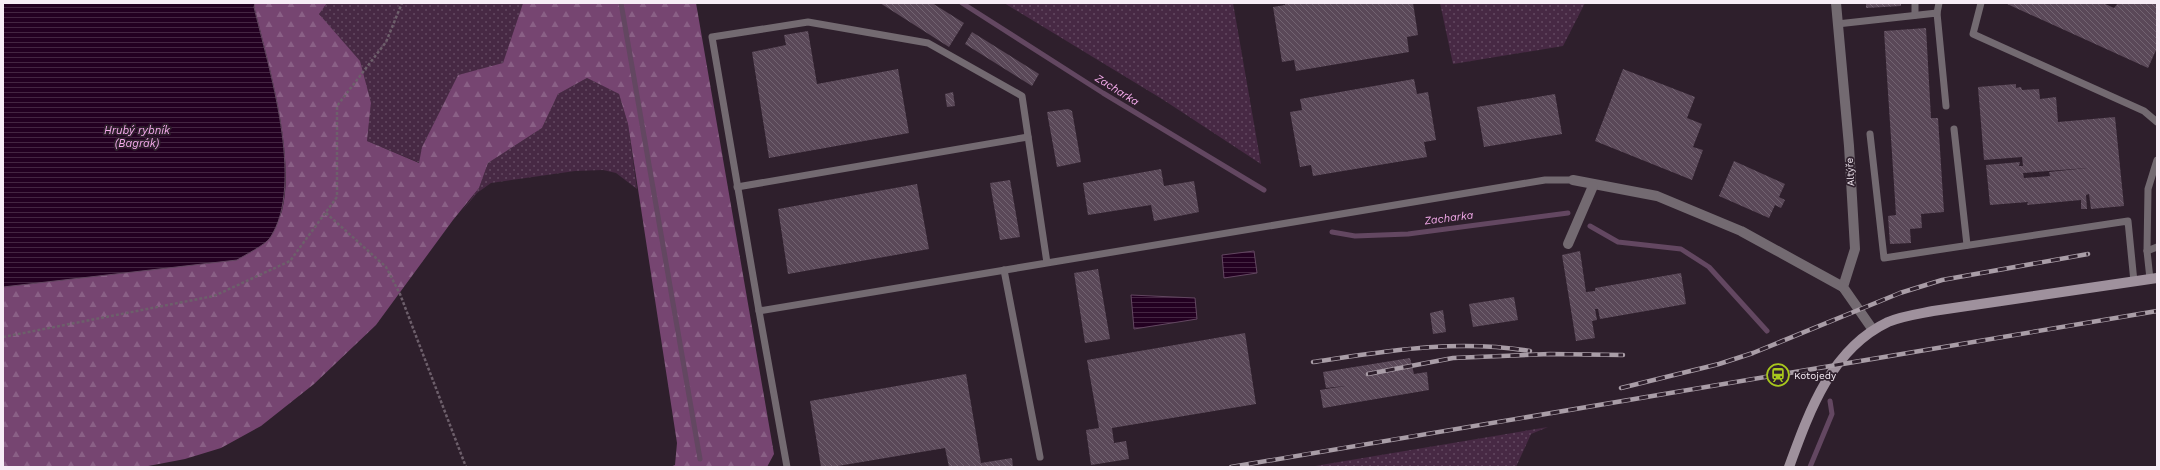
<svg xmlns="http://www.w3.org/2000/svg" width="2160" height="470" viewBox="0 0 2160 470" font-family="'Work Sans',sans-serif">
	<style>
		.grass { fill: url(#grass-dots) }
		.forest { fill: url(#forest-firs) }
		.water { fill: url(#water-rules); stroke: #634761 }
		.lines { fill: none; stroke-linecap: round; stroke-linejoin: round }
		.stream { stroke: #634761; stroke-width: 5 }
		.building { fill: url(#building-back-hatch); fill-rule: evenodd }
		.path { stroke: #6d5f6b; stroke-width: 2.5; stroke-dasharray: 3 2; stroke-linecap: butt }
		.service { stroke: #736a71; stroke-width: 7 }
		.minor { stroke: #736a71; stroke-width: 10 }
		.secondary { stroke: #9f919d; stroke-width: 10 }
		.rail-casing { stroke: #a99da7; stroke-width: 4.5 }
		.rail { stroke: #2e1f2c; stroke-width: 3; stroke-dasharray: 9; stroke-linecap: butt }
		.labels { text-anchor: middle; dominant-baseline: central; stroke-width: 3.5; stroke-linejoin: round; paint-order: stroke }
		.street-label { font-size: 10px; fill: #f7edf6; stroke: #2e1f2c }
		.poi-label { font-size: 10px; fill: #f7edf6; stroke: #2e1f2c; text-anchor: start }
		.water-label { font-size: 11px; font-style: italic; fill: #f5abec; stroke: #2e1f2c }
	</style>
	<defs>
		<pattern id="grass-dots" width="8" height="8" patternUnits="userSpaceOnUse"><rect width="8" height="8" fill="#472944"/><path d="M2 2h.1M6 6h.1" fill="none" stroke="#624860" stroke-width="1.8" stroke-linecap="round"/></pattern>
		<pattern id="forest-firs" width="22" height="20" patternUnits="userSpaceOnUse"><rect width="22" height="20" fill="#764571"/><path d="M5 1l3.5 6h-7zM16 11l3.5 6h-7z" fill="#8a6086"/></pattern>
		<pattern id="water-rules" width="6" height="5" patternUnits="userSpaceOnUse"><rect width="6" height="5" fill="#230021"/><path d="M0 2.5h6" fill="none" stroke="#442642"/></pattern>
		<pattern id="building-back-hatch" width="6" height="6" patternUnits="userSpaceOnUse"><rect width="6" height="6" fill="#5a4858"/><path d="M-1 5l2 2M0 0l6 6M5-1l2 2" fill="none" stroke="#726371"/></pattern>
	</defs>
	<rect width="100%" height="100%" fill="#2e1f2c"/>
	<g class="grass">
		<path d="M327,3H523L503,64L458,75L422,147L420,163L367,141L371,103L319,13Z"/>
		<path d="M1004,3H1233L1261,164L1162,99Z"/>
		<path d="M1440,3H1585L1563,46L1453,64Z"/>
		<path d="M587,78L619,94L628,124L637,189L616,173L603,170L575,171L491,183L477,193L462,211L479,188L488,163L542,128L558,94Z"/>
		<path d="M1548,427L1531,434L1516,467H1309Z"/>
	</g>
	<path class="forest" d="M255,3H327L319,14L360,61L371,103L367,141L419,163L422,147L458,75L503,63L523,3H696L774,454L767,467H670L675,465L677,443L628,124L619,94L587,78L558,94L542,128L488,163L479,188L453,220L376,325L314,384L261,426L221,448L185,459L143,467H3V287L269,239C273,230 279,220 282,211C296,156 268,62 254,6Z"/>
	<g class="water">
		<path d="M3,3H255L254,7C268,66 306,184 270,238C265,245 245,255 237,260L3,287Z"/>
		<path d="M1254,251L1257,273L1224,278L1222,255Z"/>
		<path d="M1131,295L1195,298L1197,319L1134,329Z"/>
	</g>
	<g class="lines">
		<g class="stream">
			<path d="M621,3L700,459"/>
			<path d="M962,3L1103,93L1264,190"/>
			<path d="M1590,226L1618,242L1681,249L1709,267L1767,331"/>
			<path d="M1332,232L1355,236L1408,234L1568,213"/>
			<path d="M1810,467L1832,414L1830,401"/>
		</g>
	</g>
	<g class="building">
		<path d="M880,3H932L964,23L949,47Z"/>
		<path d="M1285,3H1413L1418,35L1407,37L1409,52L1296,71L1294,60L1282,62L1273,7L1285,5Z"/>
		<path d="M1866,3H1901V6L1866,8Z"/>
		<path d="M2005,3H2103L2114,8L2118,3H2157V48L2148,68Z"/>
		<path d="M1926,28L1931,118H1938L1944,212L1921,214L1922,228L1910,229L1911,243L1890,244L1888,216L1896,215L1884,31Z"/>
		<path d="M808,31L817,84L898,69L909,133L769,158L752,52L786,45L784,35Z"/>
		<path d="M972,32L1039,74L1032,86L965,44Z"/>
		<path d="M1623,69L1695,97L1687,118L1702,124L1693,147L1703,150L1692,180L1595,141Z"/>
		<path d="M1414,79L1417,94L1428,92L1436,140L1424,142L1427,157L1313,176L1311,165L1300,167L1290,112L1302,110L1300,99Z"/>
		<path d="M2016,84V88L2021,87L2022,90L2039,89L2040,99L2056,97L2058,122L2115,117L2124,206L2091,209L2089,194L2086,195L2087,209H2081V200L2027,205L2028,202L1990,205L1986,165L2020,162L2019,166H2023L2022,157L1984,160L1978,87ZM2087,168L2049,172L2050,176L2024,178L2023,173Z"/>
		<path d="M953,92L955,106L947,107L945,94Z"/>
		<path d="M1555,94L1562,134L1484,147L1477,107Z"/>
		<path d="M1068,109L1072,111L1081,162L1057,167L1047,112Z"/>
		<path d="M1734,161L1785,184L1779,197L1785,200L1781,208L1775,205L1769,218L1719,196Z"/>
		<path d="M1161,169L1164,186L1194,181L1199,212L1154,221L1151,205L1088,215L1083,183Z"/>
		<path d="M1010,180L1020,237L1000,240L990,183Z"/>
		<path d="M917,184L929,249L788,274L778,209Z"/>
		<path d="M1580,251L1586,292L1595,291V288L1681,273L1686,304L1600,319L1598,309H1595L1597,320L1592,321L1595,338L1576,341L1562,255Z"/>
		<path d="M1098,269L1110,339L1085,343L1074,273Z"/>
		<path d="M1514,297L1518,320L1473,327L1469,304Z"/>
		<path d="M1443,310L1446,332L1433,334L1430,313Z"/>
		<path d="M1245,333L1256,404L1112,428L1114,443L1126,441L1129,459L1091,465L1086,430L1099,428L1087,360Z"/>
		<path d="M1410,358L1414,374L1427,372L1429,390L1323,408L1320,390L1345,386L1326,388L1323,372Z"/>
		<path d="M966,374L981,463L1012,458L1013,467H949L945,448L832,467H821L810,401Z"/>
	</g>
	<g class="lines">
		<g class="path">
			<path d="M326,213L386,267L400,294L466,467"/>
			<path d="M3,337L214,296L290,261L337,197V106L386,42L402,3"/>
		</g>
		<g class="service">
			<path d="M1915,3V15"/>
			<path d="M1981,3L1973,34L2144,111L2157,122"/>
			<path d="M1937,13L1939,3"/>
			<path d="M1837,24L1937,13L1946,106"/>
			<path d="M1954,129L1967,245"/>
			<path d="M1870,134L1884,258L2128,221L2134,282"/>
			<path d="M737,187L1028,137"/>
			<path d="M2147,251L2157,247"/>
			<path d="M1047,263L1022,96L928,43L808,22L712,37L759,311L1545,180H1573"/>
			<path d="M1004,270L1040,457"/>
			<path d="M2150,279L2147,251L2148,189L2157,160"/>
			<path d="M759,311L787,467"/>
		</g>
		<g class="minor">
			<path d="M1836,3L1849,146L1855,249L1843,287L1873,330"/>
			<path d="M1573,180L1657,196L1741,231L1843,287"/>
			<path d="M1568,244L1593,186"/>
		</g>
		<path class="secondary" d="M1789,467C1809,412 1831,349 1888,322C1902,316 1918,314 1933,311L2157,278"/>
		<g class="rail-casing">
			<g id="rail">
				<path d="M1313,362C1387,351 1455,339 1530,351"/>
				<path d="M1368,374L1453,358L1550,354L1623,355"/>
				<path d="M1621,388L1719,364L1753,353L1900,293L1942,280L2088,254"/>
				<path d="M1231,467L2157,311"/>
			</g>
		</g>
		<use href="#rail" class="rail"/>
	</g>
	<defs>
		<g id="station-ring" transform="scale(1.15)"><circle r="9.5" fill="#2e1f2c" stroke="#a8c71d" stroke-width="1.5"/><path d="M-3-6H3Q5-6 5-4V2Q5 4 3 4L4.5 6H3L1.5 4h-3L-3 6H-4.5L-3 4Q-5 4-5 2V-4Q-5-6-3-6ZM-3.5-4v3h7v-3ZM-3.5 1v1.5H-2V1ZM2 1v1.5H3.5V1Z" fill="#a8c71d"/></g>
	</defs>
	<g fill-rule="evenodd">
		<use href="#station-ring" x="1778" y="375"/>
	</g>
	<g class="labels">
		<g class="street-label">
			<text transform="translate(1850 172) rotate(-93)">Altýře</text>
		</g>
		<g class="poi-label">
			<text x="1794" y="375">Kotojedy</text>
		</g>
		<g class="water-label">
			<text transform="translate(1117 90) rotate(32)">Zacharka</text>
			<text x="137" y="130">Hrubý rybník<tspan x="137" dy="13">(Bagrák)</tspan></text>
			<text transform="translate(1449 218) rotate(-7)">Zacharka</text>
		</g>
	</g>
	<rect width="2160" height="470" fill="none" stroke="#f7edf6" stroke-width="8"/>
</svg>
